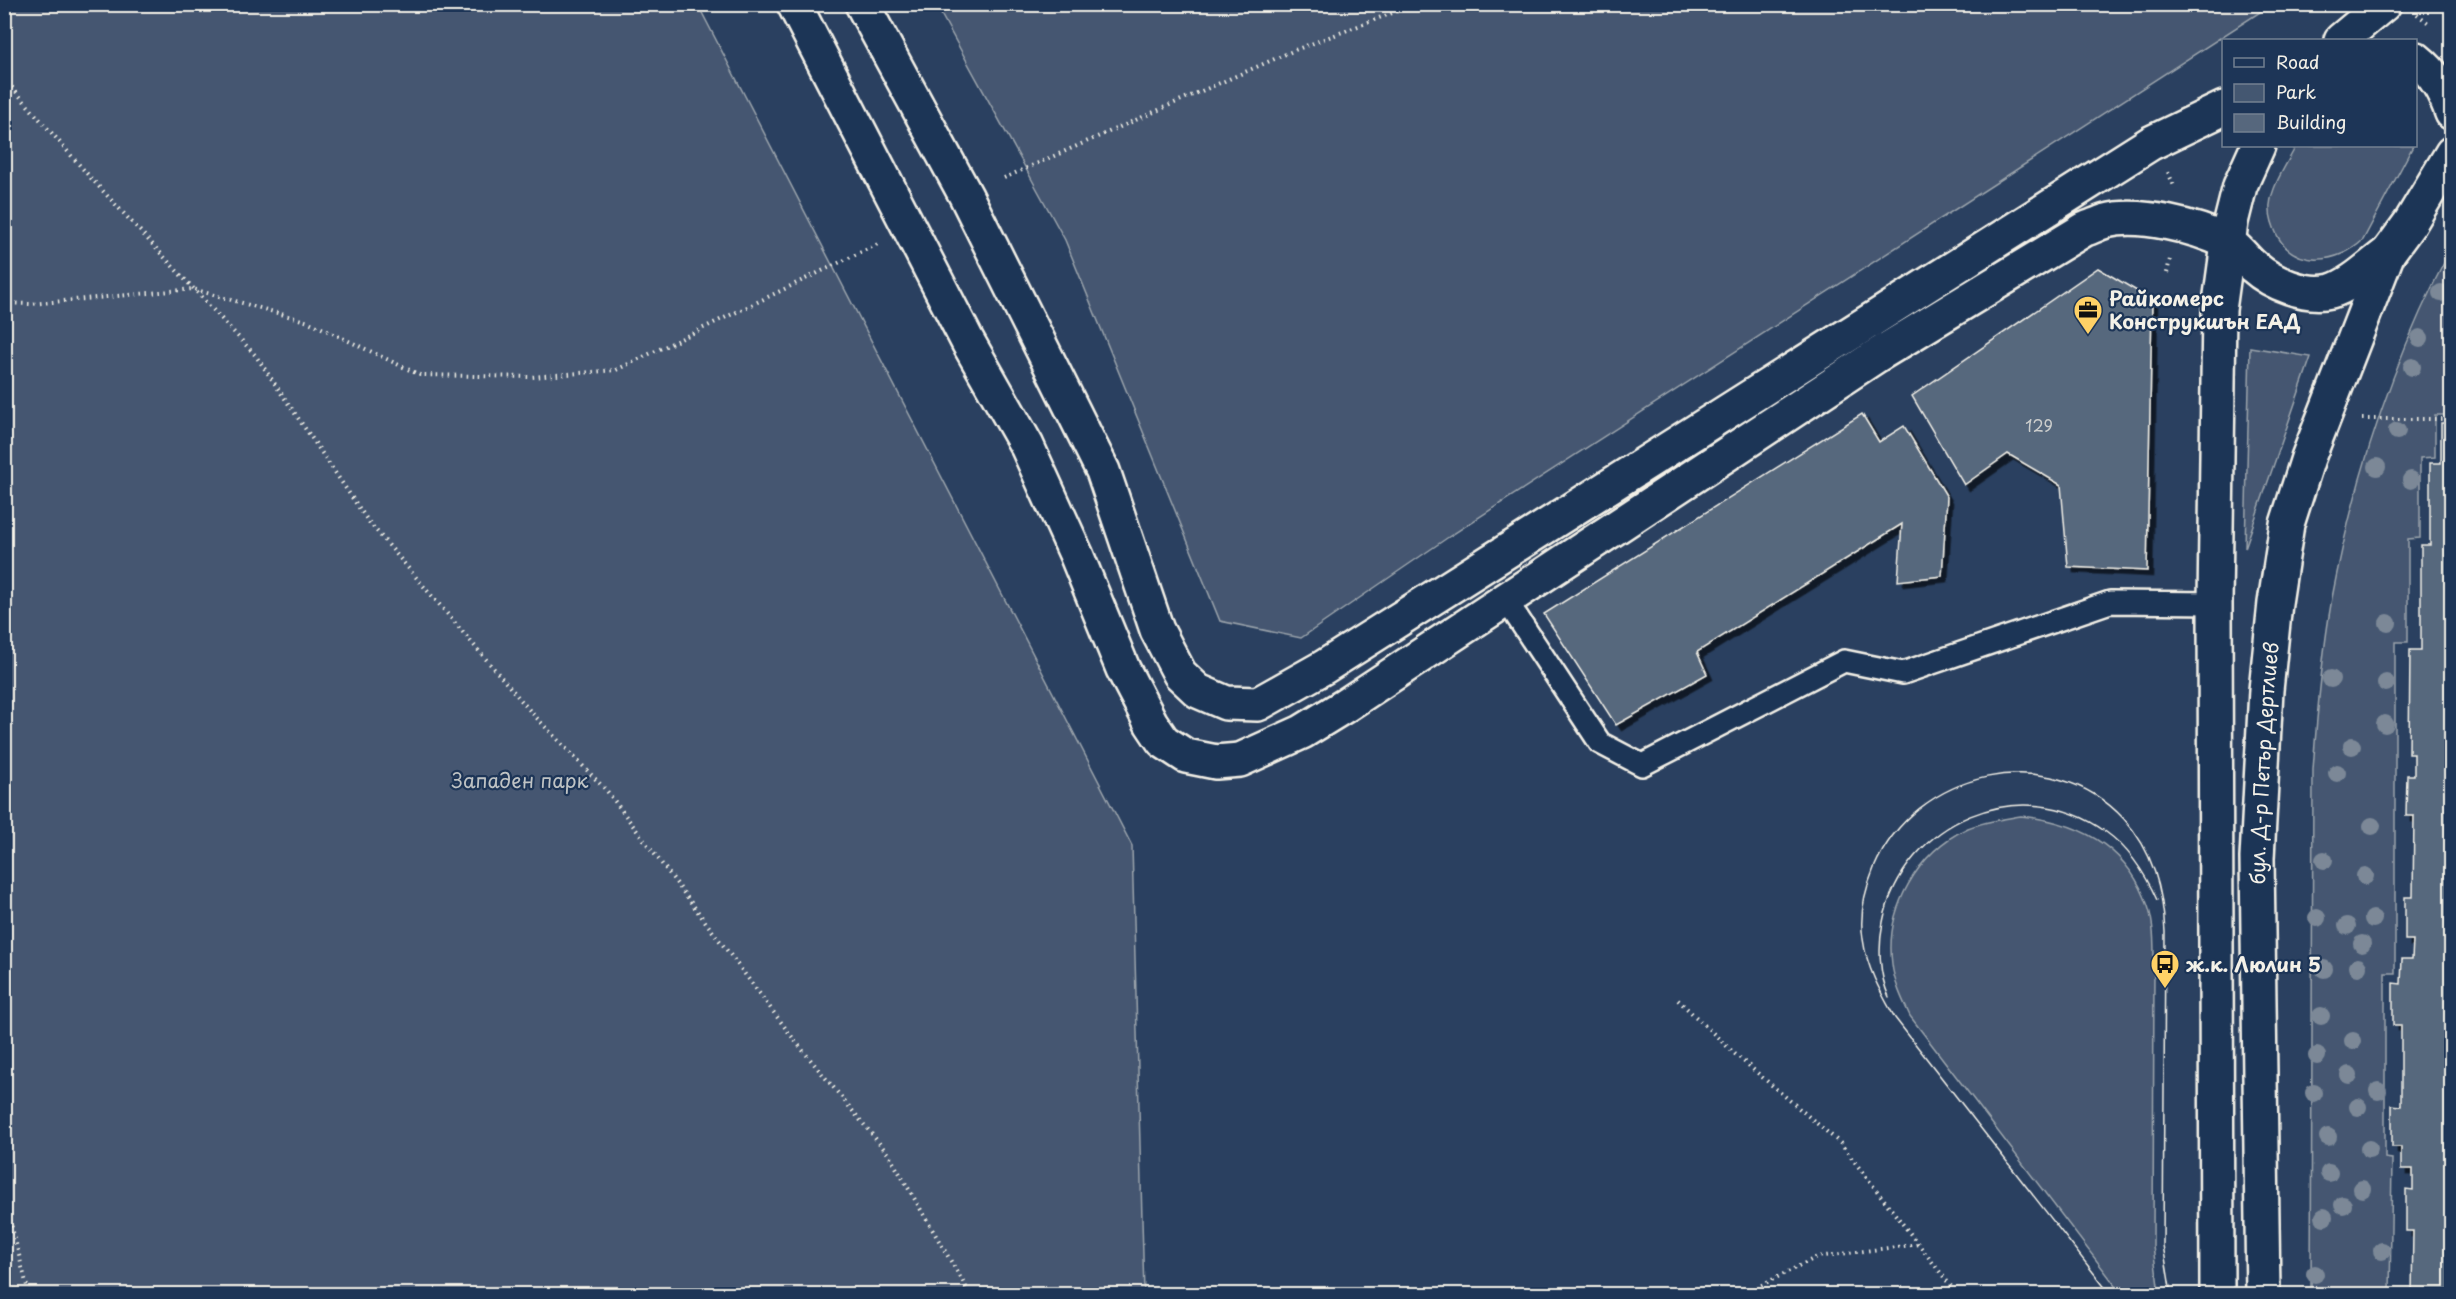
<svg xmlns="http://www.w3.org/2000/svg" width="2456" height="1299" viewBox="0 0 2456 1299" font-family="'Playpen Sans',sans-serif">
	<style>
		.green { fill: #445771; stroke: #9ca4ac; stroke-width: 1.5 }
		.building { fill: #56677d; stroke: #f4f1e8; stroke-width: 1.5; filter: url(#shadow) }
		.lines { fill: none; stroke-linecap: round; stroke-linejoin: round }
		.service-casing { stroke: #f4f1e8; stroke-width: 26 }
		.secondary-casing { stroke: #f4f1e8; stroke-width: 38 }
		.path { stroke: #f4f1e8; stroke-width: 4; stroke-dasharray: 1.5 4.5; stroke-linecap: butt }
		.service { stroke: #1d3557; stroke-width: 21 }
		.secondary { stroke: #1d3557; stroke-width: 33 }
		.tram { stroke: #f4f1e8; stroke-width: 1.5 }
		.tree { fill: #7c8897 }
		.labels { text-anchor: middle; dominant-baseline: central; stroke-width: 4.5; stroke-linejoin: round; paint-order: stroke }
		.number-label { font-size: 16px; fill: #cccecd }
		.poi-label { font-size: 20px; font-weight: bold; fill: #f4f1e8; stroke: #1d3557; text-anchor: start }
		.street-label { font-size: 20px; fill: #f4f1e8; stroke: #1d3557 }
		.park-label { font-size: 20px; fill: #bfc3c4; stroke: #1d3557 }
	</style>
	<defs>
		<filter id="shadow"><feDropShadow dx="5.5" dy="5.5" stdDeviation="0" flood-color="#0009"/></filter>
	</defs>
	<rect width="100%" height="100%" fill="#2a4060"/>
	<filter id="ink" filterUnits="userSpaceOnUse"><feTurbulence type="fractalNoise" baseFrequency=".0167" numOctaves="2"/><feDisplacementMap in="SourceGraphic" scale="12" xChannelSelector="R" yChannelSelector="G"/><feConvolveMatrix kernelMatrix="1 2 1 2 8 2 1 2 1" color-interpolation-filters="sRGB"/></filter>
	<g filter="url(#ink)">
		<g class="green">
			<path d="M5,4L698,5L1132,846L1144,1294H5Z"/>
			<path d="M936,5H2271L1450,536L1301,638L1220,621L1065,240Z"/>
			<path d="M2296,146H2413L2363,240C2339,263 2297,269 2278,237C2273,227 2269,216 2270,205C2272,185 2287,164 2296,146Z"/>
			<path d="M2451,249V415H2435V457L2420,458V538L2408,539V642H2395V973H2385V1158L2392,1159L2390,1294H2311L2313,770C2317,713 2322,655 2332,598C2355,477 2394,357 2451,249Z"/>
			<path d="M2250,347L2311,357L2245,548Z"/>
			<path d="M2021,816C2080,822 2128,847 2148,906C2154,924 2154,943 2154,961L2153,1246L2159,1294H2122L1910,1016C1902,999 1894,982 1892,964C1885,909 1917,852 1968,828C1985,821 2003,819 2021,816Z"/>
		</g>
		<g class="building">
			<path d="M2098,268L2152,300L2147,571L2068,567L2061,485L2008,454L1964,485L1912,396Z"/>
			<path d="M1862,414L1879,442L1904,426L1947,497L1942,576L1898,581L1902,524L1697,652L1707,674L1616,725L1544,614Z"/>
			<path d="M2441,423H2452V1294H2412L2413,1231H2406V1189L2413,1190V1169H2401V1147H2392V1105L2401,1106V1025H2393V983L2401,984L2402,959H2412L2413,940H2405V897H2413L2414,816H2406L2407,775H2414V754H2409L2410,650H2421V545H2430V463H2441Z"/>
		</g>
		<g class="lines">
			<g class="service-casing">
				<path id="service" d="M1506,600L1600,743L1642,765L1844,661L1903,673L2110,602L2215,603"/>
			</g>
			<g class="secondary-casing">
				<g id="secondary">
					<path d="M794,4L968,342L1027,446L1076,554L1123,669L1151,723L1163,741L1186,756L1216,762L1240,760L1302,732L1346,705L1876,356L2085,229C2092,227 2099,223 2106,221C2139,212 2197,227 2227,242C2237,247 2245,260 2254,267C2272,283 2306,297 2331,291C2352,285 2371,265 2388,253"/>
					<path d="M862,4L966,196L1103,471L1157,630L1180,674L1198,691L1226,703L1258,704L1324,667L2151,143L2224,108"/>
					<path d="M2341,40L2384,4"/>
					<path d="M2416,59C2435,74 2444,90 2452,113"/>
					<path d="M2217,1294L2215,603L2219,310L2231,222L2240,186L2258,146"/>
					<path id="s1" d="M2263,1294L2257,858L2266,690L2275,603L2287,524L2308,458L2388,253L2410,223L2452,153"/>
				</g>
			</g>
			<g class="path">
				<path d="M2417,14L2430,24"/>
				<path d="M4,78L89,176L256,356L368,521L531,712L607,791L796,1042L889,1155L970,1294"/>
				<path d="M2168,172L2175,188"/>
				<path d="M1004,178L1295,50L1416,4"/>
				<path d="M2167,273L2170,259"/>
				<path d="M4,303L31,304L193,289L309,322L420,375L532,377L616,370L878,244"/>
				<path d="M2362,419H2452"/>
				<path d="M1678,1000L1735,1054L1840,1143L1957,1294"/>
				<path d="M4,1197L29,1294"/>
				<path d="M1739,1294L1750,1291L1817,1257L1920,1244"/>
			</g>
			<use href="#service" class="service"/>
			<use href="#secondary" class="secondary"/>
			<g class="tram">
				<path d="M1889,997C1879,974 1878,946 1883,922C1903,821 2022,770 2106,832C2130,849 2145,873 2157,900"/>
				<path d="M2110,1294L1895,1018C1881,993 1867,969 1863,939C1859,915 1865,890 1874,868C1915,771 2050,739 2124,819C2153,851 2163,890 2165,932L2163,1245L2171,1294"/>
			</g>
		</g>
		<g class="tree">
			<circle cx="2441" cy="293" r="9"/>
			<circle cx="2420" cy="338" r="9"/>
			<circle cx="2412" cy="367" r="9"/>
			<circle cx="2397" cy="431" r="9"/>
			<circle cx="2377" cy="467" r="9"/>
			<circle cx="2411" cy="480" r="9"/>
			<circle cx="2388" cy="623" r="9"/>
			<circle cx="2331" cy="679" r="9"/>
			<circle cx="2386" cy="683" r="9"/>
			<circle cx="2385" cy="724" r="9"/>
			<circle cx="2352" cy="746" r="9"/>
			<circle cx="2337" cy="773" r="9"/>
			<circle cx="2372" cy="826" r="9"/>
			<circle cx="2324" cy="860" r="9"/>
			<circle cx="2365" cy="876" r="9"/>
			<circle cx="2317" cy="918" r="9"/>
			<circle cx="2373" cy="919" r="9"/>
			<circle cx="2347" cy="926" r="9"/>
			<circle cx="2362" cy="944" r="9"/>
			<circle cx="2358" cy="967" r="9"/>
			<circle cx="2324" cy="969" r="9"/>
			<circle cx="2321" cy="1016" r="9"/>
			<circle cx="2353" cy="1041" r="9"/>
			<circle cx="2317" cy="1056" r="9"/>
			<circle cx="2349" cy="1075" r="9"/>
			<circle cx="2378" cy="1091" r="9"/>
			<circle cx="2314" cy="1093" r="9"/>
			<circle cx="2358" cy="1107" r="9"/>
			<circle cx="2328" cy="1137" r="9"/>
			<circle cx="2369" cy="1149" r="9"/>
			<circle cx="2329" cy="1173" r="9"/>
			<circle cx="2362" cy="1189" r="9"/>
			<circle cx="2343" cy="1205" r="9"/>
			<circle cx="2324" cy="1217" r="9"/>
			<circle cx="2382" cy="1251" r="9"/>
			<circle cx="2315" cy="1274" r="9"/>
		</g>
	</g>
	<defs>
		<g id="office-pin" transform="scale(1.5)"><path d="M0 17L-7.5 6A9.5 9.5 0 1 1 7.5 6Z" fill="#ffd166" stroke="#1d3557"/><path d="M-6-3h4V-5.5h4V-3h4V5H-6ZM-1-4.5V-3h2v-1.5ZM-6 0V1H6V0Z" fill="#111"/></g>
		<g id="bus-pin" transform="scale(1.5)"><path d="M0 17L-7.5 6A9.5 9.5 0 1 1 7.5 6Z" fill="#ffd166" stroke="#1d3557"/><path d="M-5-6H5V4H4V6H2V4H-2V6H-4V4H-5ZM-3.5-4V0h7V-4ZM-3.5 1.2v1.5H-2V1.2ZM2 1.2v1.5H3.5V1.2Z" fill="#111"/></g>
	</defs>
	<g fill-rule="evenodd">
		<use href="#office-pin" x="2088" y="310"/>
		<use href="#bus-pin" x="2165" y="964"/>
	</g>
	<g class="labels">
		<g class="number-label">
			<text x="2039" y="425">129</text>
		</g>
		<g class="poi-label">
			<text x="2109" y="298">Райкомерс<tspan x="2109" dy="23">Конструкшън ЕАД</tspan></text>
			<text x="2186" y="964">ж.к. Люлин 5</text>
		</g>
		<g class="street-label">
			<text stroke="none"><textPath href="#s1" startOffset="531">бул. Д-р Петър Дертлиев</textPath></text>
		</g>
		<g class="park-label">
			<text x="520" y="780">Западен парк</text>
		</g>
	</g>
	<rect width="2456" height="1299" fill="none" stroke="#1d3557" stroke-width="24"/>
	<rect x="12" y="12" width="2432" height="1275" fill="none" stroke="#f4f1e8" stroke-width="2" filter="url(#ink)"/>
	<rect x="2222" y="39" width="195" height="108" fill="#1d3557" stroke="#738091" stroke-width="1.5"/>
	<rect x="2234" y="58" width="30" height="9" fill="#1d3557" stroke="#738091" stroke-width="1.5"/>
	<text x="2276" y="69" font-size="18" fill="#f4f1e8">Road</text>
	<rect x="2234" y="84" width="30" height="18" fill="#445771" stroke="#738091" stroke-width="1.5"/>
	<text x="2276" y="99" font-size="18" fill="#f4f1e8">Park</text>
	<rect x="2234" y="114" width="30" height="18" fill="#56677d" stroke="#738091" stroke-width="1.5"/>
	<text x="2276" y="129" font-size="18" fill="#f4f1e8">Building</text>
</svg>
